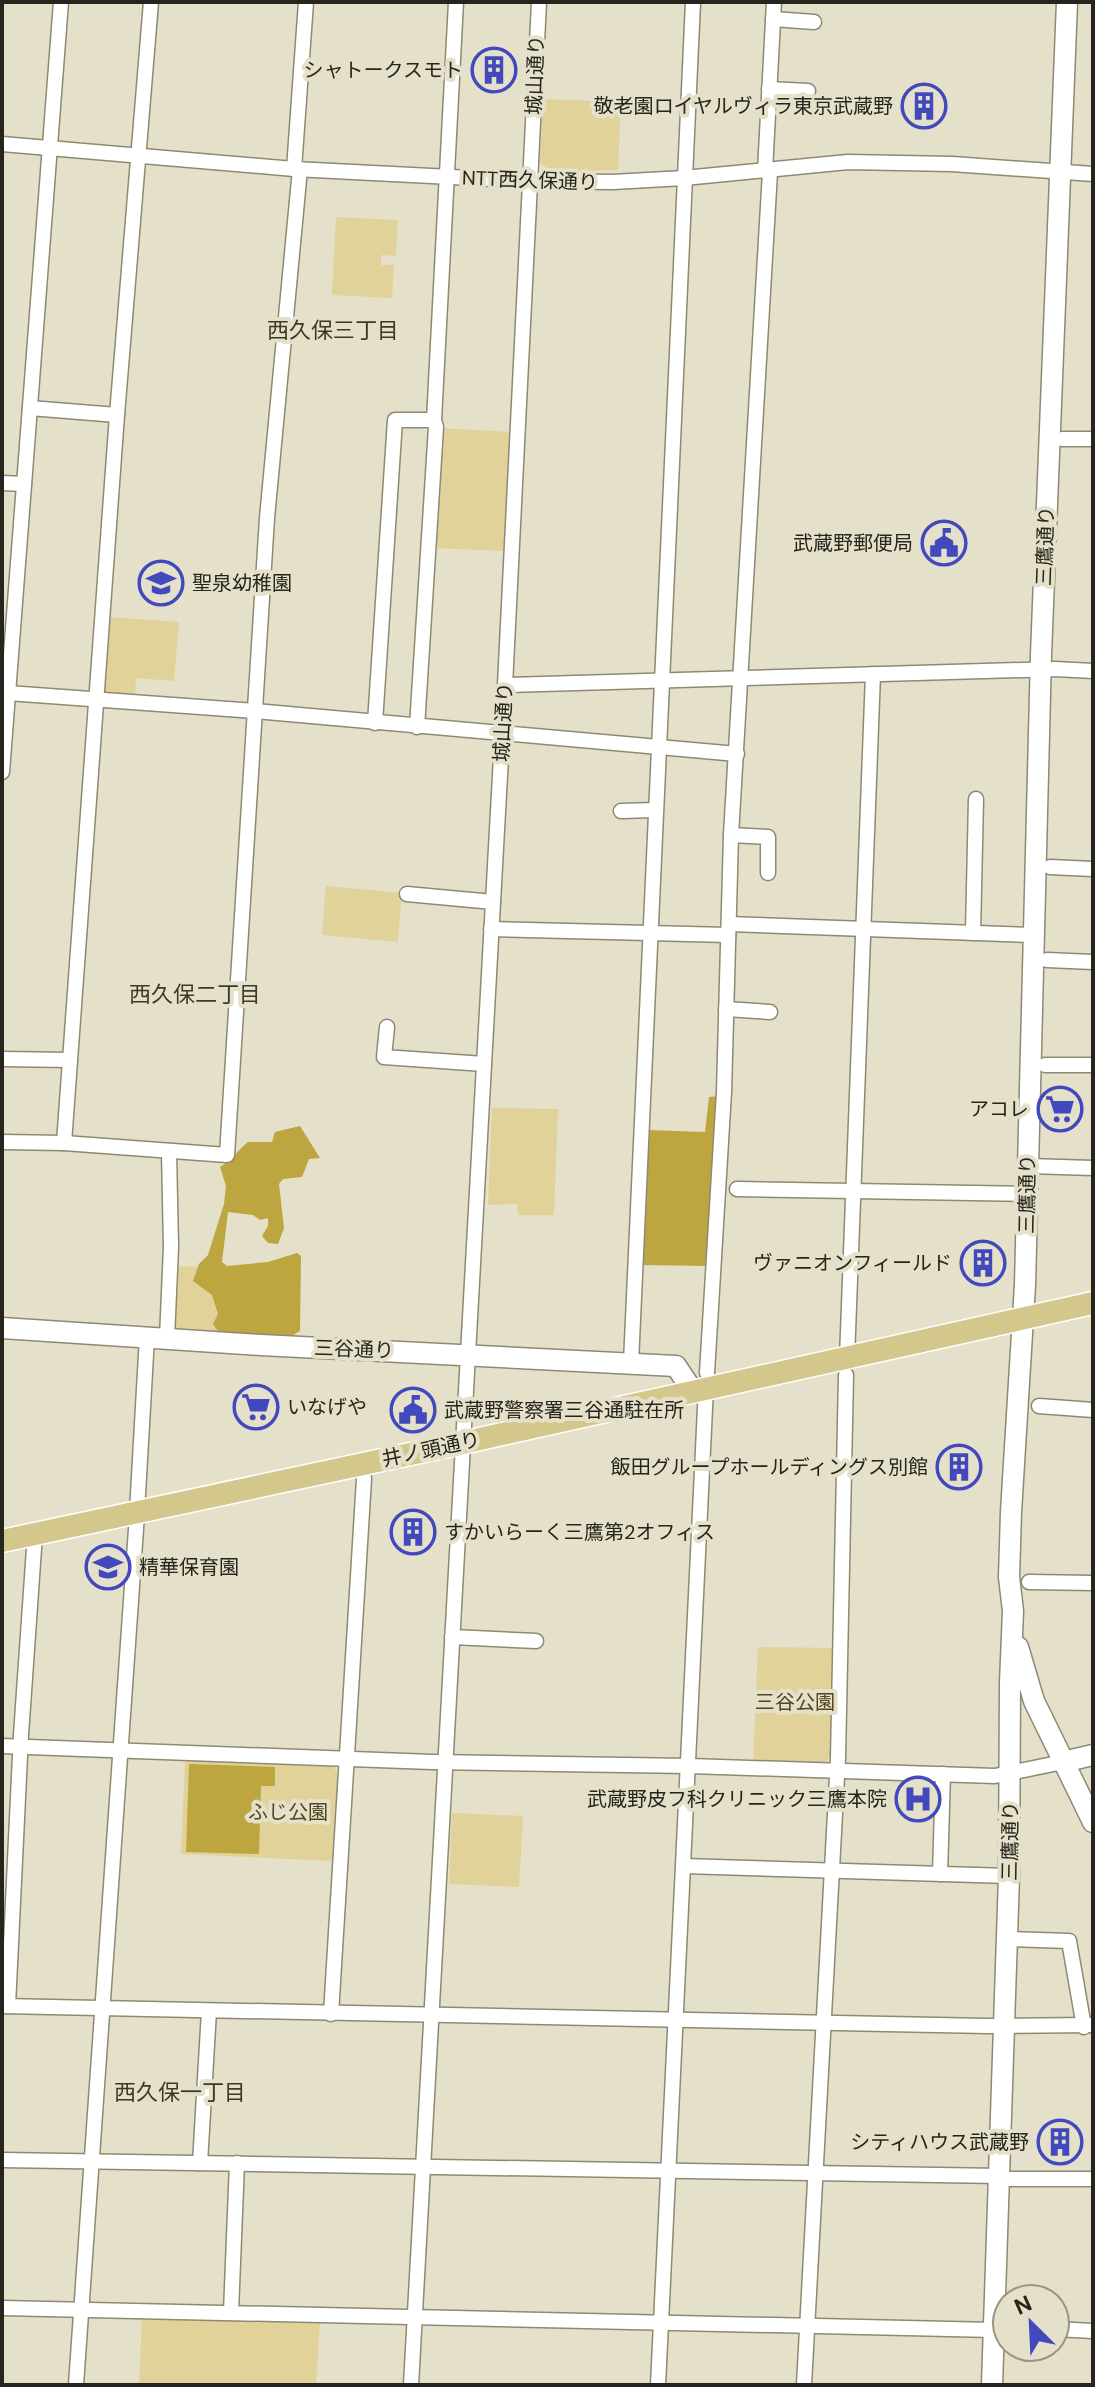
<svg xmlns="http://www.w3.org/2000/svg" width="1095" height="2387" viewBox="0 0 1095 2387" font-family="'DM Sans','Noto Sans JP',sans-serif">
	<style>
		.green { fill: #e0d299 }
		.forest { fill: #bda53f }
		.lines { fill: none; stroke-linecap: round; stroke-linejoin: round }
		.street-casing { stroke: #8e8975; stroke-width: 17 }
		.secondary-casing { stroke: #8e8975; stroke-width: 23 }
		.primary-casing { stroke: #fff; stroke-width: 25 }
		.street { stroke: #fff; stroke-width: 14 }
		.secondary { stroke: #fff; stroke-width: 20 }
		.primary { stroke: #d4c78c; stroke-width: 22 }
		.labels { text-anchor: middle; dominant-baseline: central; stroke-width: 8; stroke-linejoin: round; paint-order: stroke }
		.poi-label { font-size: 20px; fill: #26241c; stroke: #e5e0c9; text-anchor: end }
		.street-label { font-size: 20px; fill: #26241c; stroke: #e5e0c9 }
		.park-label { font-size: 20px; fill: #51461c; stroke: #e5e0c9 }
		.neighbourhood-label { font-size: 22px; fill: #3d3927; stroke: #e5e0c9 }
	</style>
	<rect width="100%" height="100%" fill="#e5e0c9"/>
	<g class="green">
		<path d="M543,99L621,102L618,170L552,172L540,163Z"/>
		<path d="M336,217L398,220L396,256L381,255V265H394L392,298L332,295Z"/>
		<path d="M439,428L510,432L504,551L433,548Z"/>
		<path d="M108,617L179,622L174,681L136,678L135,698L107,695L103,689Z"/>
		<path d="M326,886L402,893L398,942L322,935Z"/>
		<path d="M492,1108L558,1109L554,1215H518L517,1204L488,1205Z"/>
		<path d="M175,1266L239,1268L234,1333L172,1330Z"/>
		<path d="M758,1647L835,1648L832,1756L823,1763L753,1762Z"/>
		<path d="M185,1761L334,1767L338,1775L333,1861L181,1854Z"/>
		<path d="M452,1813L523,1816L519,1887L449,1884Z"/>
		<path d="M142,2319L320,2323L316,2385H139Z"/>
	</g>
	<g class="forest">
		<path d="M720,1096L712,1266L640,1265L647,1130L705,1132L709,1097Z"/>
		<path d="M300,1126L320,1158L309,1159L302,1177L283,1179L279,1184L284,1228L278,1244L268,1243L262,1236L268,1226V1218L260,1220L253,1215L228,1212L222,1262L227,1266L268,1262L297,1253L301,1256L300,1331L283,1341L222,1337L213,1324L218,1314L212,1295L193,1281L199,1264L208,1255L224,1204L226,1186L220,1167C232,1160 237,1151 248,1142H272L275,1132Z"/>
		<path d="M189,1764L275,1767V1786H261L259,1854L186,1852Z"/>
	</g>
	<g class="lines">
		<g class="street-casing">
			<g id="street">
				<path d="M773,19L814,22"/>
				<path d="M769,89L808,91"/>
				<path d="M2,144L294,169L531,181L613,182L684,178L848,162L952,164L1093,174"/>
				<path d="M294,169L306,2"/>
				<path d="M765,171L774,2"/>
				<path d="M30,408L117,415"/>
				<path d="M1062,439H1093"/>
				<path d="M2,483L24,484"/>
				<path d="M505,685L1055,669L1093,671"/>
				<path d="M8,693L255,711L737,754"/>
				<path d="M375,723L395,420H434"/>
				<path d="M417,727L436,427L434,420L456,2"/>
				<path d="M2,772L61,2"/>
				<path d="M621,811L655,810"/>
				<path d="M731,835L768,837V873"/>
				<path d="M1050,867L1093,869"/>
				<path d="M407,894L493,902"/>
				<path d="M729,924L1033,935"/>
				<path d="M491,929L728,935"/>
				<path d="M973,933L976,799"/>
				<path d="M1047,960L1093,962"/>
				<path d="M726,1009L770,1012"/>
				<path d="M387,1027L384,1057L484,1064"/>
				<path d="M2,1059L70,1060"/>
				<path d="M1045,1065H1093"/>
				<path d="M2,1142L64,1143L227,1155L267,518L300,169"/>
				<path d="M64,1143L117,415L151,2"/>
				<path d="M1028,1166L1093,1168"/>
				<path d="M737,1189L1027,1194"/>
				<path d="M167,1338L171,1247L169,1152"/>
				<path d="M847,1358L873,674"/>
				<path d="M631,1363L693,2"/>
				<path d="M707,1373L724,1092L731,835L770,172"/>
				<path d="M1039,1406L1093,1410"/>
				<path d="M1029,1582L1093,1583"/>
				<path d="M452,1637L536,1641"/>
				<path d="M2,1746L432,1762L690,1766L995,1776L1063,1762"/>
				<path d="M684,1866L1009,1876"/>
				<path d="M940,1874L943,1774"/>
				<path d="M1007,1939L1069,1941L1084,2027"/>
				<path d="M2,2006L987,2026L1093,2025"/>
				<path d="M8,2006L21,1735L35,1534"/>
				<path d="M331,2014L364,1479L362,1463"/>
				<path d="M2,2160L1001,2176"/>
				<path d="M200,2163L209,2011"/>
				<path d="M1000,2179H1093"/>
				<path d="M2,2308L994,2330L1007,2328"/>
				<path d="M231,2312L237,2163"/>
				<path d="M1055,2329L1093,2331"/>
				<path d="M76,2385L136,1529L147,1337"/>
				<path d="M411,2385L505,685L539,2"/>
				<path d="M658,2385L706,1387"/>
				<path d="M804,2385L838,1758L846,1375"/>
			</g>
		</g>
		<g class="secondary-casing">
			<g id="secondary">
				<path d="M2,1328L261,1345L676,1366L692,1390"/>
				<path d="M1018,1647L1034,1701L1093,1822"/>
				<path d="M1063,1762L1093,1755"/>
				<path d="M992,2385L1009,1876L1010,1683L1013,1611L1009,1577L1011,1512L1025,1285L1041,655L1067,2"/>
			</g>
		</g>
		<g class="primary-casing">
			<path id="primary" d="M2,1541L462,1443L1093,1303"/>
		</g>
		<use href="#street" class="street"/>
		<use href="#secondary" class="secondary"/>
		<use href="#primary" class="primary"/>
	</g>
	<defs>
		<g id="building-ring" transform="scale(2.3)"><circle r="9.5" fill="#e5e0c9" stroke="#4149bd" stroke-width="1.5"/><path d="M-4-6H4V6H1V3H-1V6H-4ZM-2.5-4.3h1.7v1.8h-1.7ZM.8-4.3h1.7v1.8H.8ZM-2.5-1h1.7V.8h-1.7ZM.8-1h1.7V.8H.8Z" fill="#4149bd"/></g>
		<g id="civic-ring" transform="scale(2.3)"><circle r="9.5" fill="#e5e0c9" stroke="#4149bd" stroke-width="1.5"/><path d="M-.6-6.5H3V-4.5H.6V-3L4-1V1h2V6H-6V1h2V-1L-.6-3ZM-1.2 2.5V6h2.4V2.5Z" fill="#4149bd"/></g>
		<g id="school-ring" transform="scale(2.3)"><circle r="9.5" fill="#e5e0c9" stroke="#4149bd" stroke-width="1.5"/><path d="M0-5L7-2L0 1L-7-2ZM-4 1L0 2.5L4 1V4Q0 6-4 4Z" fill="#4149bd"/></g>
		<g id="supermarket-ring" transform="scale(2.3)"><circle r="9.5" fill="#e5e0c9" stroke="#4149bd" stroke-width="1.5"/><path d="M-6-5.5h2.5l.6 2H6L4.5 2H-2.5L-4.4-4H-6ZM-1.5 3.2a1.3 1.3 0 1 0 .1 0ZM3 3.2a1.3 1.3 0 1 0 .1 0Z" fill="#4149bd"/></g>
		<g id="hospital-ring" transform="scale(2.3)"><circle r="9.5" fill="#e5e0c9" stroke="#4149bd" stroke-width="1.5"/><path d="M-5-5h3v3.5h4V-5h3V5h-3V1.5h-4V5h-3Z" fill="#4149bd"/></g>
	</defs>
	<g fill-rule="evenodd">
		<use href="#building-ring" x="494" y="70"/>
		<use href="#building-ring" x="924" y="106"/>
		<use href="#civic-ring" x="944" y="543"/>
		<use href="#school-ring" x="161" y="583"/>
		<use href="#supermarket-ring" x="1060" y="1109"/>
		<use href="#building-ring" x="983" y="1263"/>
		<use href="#supermarket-ring" x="256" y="1407"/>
		<use href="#civic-ring" x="413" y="1410"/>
		<use href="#building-ring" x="959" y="1467"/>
		<use href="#building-ring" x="413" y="1532"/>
		<use href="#school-ring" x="108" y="1567"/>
		<use href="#hospital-ring" x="918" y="1799"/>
		<use href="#building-ring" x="1060" y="2142"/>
	</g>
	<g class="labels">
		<g class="poi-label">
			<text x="463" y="70">シャトークスモト</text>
			<text x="893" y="106">敬老園ロイヤルヴィラ東京武蔵野</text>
			<text x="913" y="543">武蔵野郵便局</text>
			<text x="192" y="583" text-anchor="start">聖泉幼稚園</text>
			<text x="1029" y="1109">アコレ</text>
			<text x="952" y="1263">ヴァニオンフィールド</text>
			<text x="287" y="1407" text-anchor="start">いなげや</text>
			<text x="444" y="1410" text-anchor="start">武蔵野警察署三谷通駐在所</text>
			<text x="928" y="1467">飯田グループホールディングス別館</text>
			<text x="444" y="1532" text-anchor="start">すかいらーく三鷹第2オフィス</text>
			<text x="139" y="1567" text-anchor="start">精華保育園</text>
			<text x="887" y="1799">武蔵野皮フ科クリニック三鷹本院</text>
			<text x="1029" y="2142">シティハウス武蔵野</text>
		</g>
		<g class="street-label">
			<text transform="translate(535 75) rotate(-88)">城山通り</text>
			<text transform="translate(530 180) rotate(2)">NTT西久保通り</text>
			<text transform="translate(1045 546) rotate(-88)">三鷹通り</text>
			<text transform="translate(503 722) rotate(-87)">城山通り</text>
			<text transform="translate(1027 1194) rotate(-89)">三鷹通り</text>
			<text transform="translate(354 1349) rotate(2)">三谷通り</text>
			<text transform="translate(431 1449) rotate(-12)">井ノ頭通り</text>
			<text transform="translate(1010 1841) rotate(-89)">三鷹通り</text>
		</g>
		<g class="park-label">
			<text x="795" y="1702">三谷公園</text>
			<text x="288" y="1812">ふじ公園</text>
		</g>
		<g class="neighbourhood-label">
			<text x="333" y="330">西久保三丁目</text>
			<text x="195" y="994">西久保二丁目</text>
			<text x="180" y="2092">西久保一丁目</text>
		</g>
	</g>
	<rect width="1095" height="2387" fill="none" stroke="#26241c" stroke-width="8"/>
	<g transform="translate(1031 2323) rotate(336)"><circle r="38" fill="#e5e0c9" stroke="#999584" stroke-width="2"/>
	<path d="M0-6L14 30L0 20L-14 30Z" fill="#4149bd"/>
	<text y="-12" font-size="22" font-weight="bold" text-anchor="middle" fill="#26241c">N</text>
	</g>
</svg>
